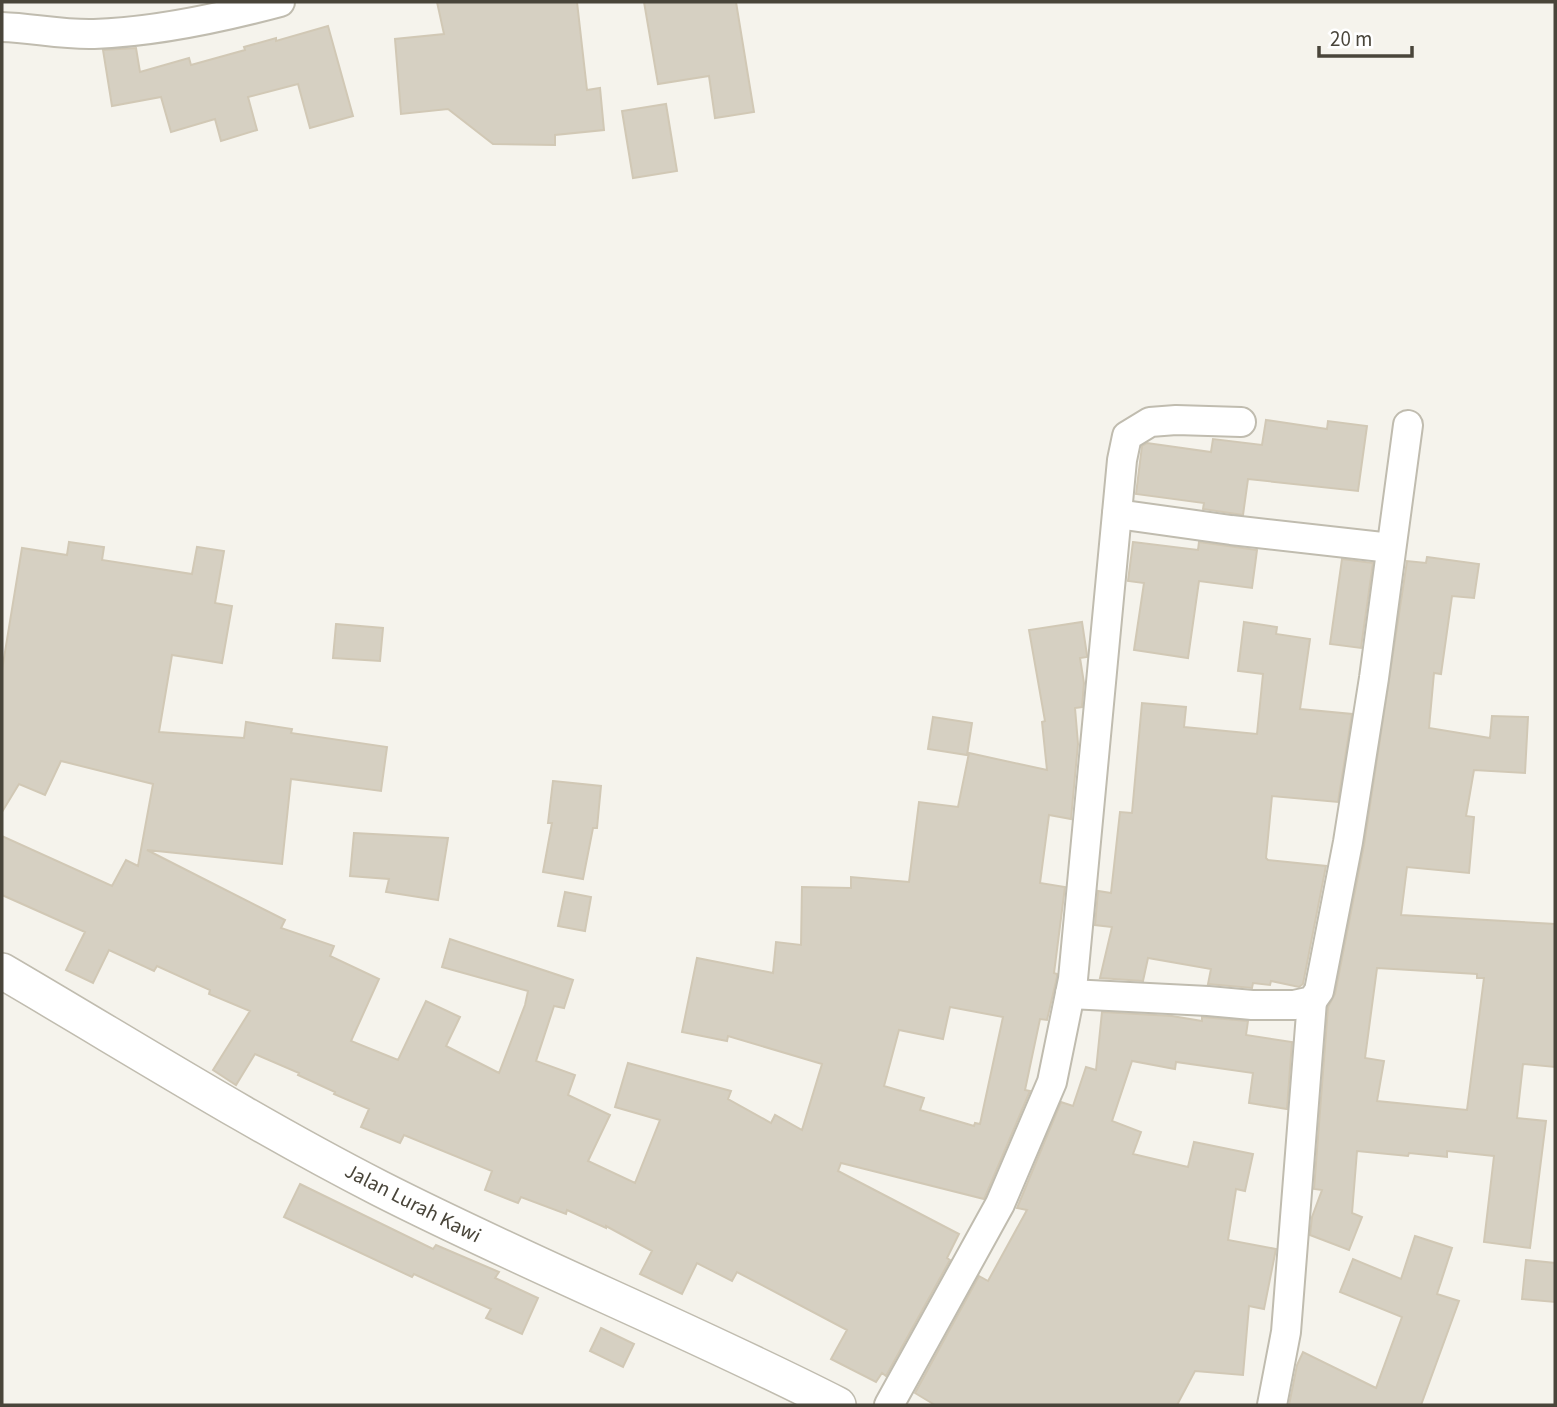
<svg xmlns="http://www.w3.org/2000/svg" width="1557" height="1407" viewBox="0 0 1557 1407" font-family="'Source Sans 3',sans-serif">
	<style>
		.building { fill: #d6d0c2; stroke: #d1c8b5; stroke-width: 2; fill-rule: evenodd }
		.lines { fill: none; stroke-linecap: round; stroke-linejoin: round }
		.minor-casing { stroke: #c0bcaf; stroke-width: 32 }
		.tertiary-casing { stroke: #c0bcaf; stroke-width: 38 }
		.minor { stroke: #fff; stroke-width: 28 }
		.tertiary { stroke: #fff; stroke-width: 35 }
		.labels { text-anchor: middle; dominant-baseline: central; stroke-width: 5; stroke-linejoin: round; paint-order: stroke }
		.street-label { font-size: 21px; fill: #49453a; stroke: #fff }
	</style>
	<rect width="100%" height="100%" fill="#f5f3ec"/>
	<g class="building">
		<path d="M437,2H577L587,90L600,88L604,130L555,135V145L493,144L448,109L401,114L395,39L444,34Z"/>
		<path d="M644,2H736L754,112L715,118L709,76L658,84Z"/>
		<path d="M328,26L353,116L310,128L298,84L248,97L257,130L221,141L215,119L171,132L161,97L112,106L103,50L136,48L140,72L189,58L191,65L245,50L244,47L276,38V41Z"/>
		<path d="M666,104L677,171L633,178L622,111Z"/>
		<path d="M1266,420L1327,429L1328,421L1367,426L1358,491L1248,479L1243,515L1203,509L1204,503L1136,494L1142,446L1147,443L1211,452L1213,439L1262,445Z"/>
		<path d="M69,542L104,547L102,560L192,574L197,547L224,551L215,603L232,606L222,663L172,655L159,732L244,738L246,722L292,729L291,733L387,747L381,791L291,779L282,864L147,850L285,920L281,928L334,946L330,956L379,979L351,1041L398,1060L426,1001L460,1017L446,1046L499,1073L525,1005L528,991L442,967L450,939L573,980L564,1008L554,1006L536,1061L575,1075L568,1095L610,1115L588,1161L635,1183L660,1120L615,1107L628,1063L731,1091L728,1099L771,1123L775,1115L802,1130L822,1064L728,1036L727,1041L682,1032L697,958L773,973L776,942L801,945L802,887L851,888V877L909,882L919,802L958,807L969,753L1047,770L1042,722L1045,721L1029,630L1082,622L1087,655V657L1080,658L1084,683L1082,707L1075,708L1078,744L1071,819L1049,815L1040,883L1065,887L1054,973L1057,974V977L1047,1020L1040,1019L1025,1090L1030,1091L985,1197L984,1199L841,1163L838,1171L959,1234L947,1258L950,1260L886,1376L882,1373L876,1382L831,1359L847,1330L737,1272L732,1281L697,1263L682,1294L640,1274L652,1251L606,1226V1228L567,1210L566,1214L521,1197L518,1203L485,1190L492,1171L404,1135L400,1143L361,1127L369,1109L334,1094L335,1092L298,1075L299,1073L255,1054L236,1085L213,1070L250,1011L209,994L210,990L157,966L154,971L109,950L93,983L66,970L85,932L2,895V836L112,886L126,860L138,866L153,784L61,761L45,795L19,784L2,812V670L22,548L67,555ZM950,1007L1003,1017L980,1124L975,1123L974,1126L920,1110L924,1098L884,1086L899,1030L943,1039Z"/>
		<path d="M1133,542L1198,550L1199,542L1257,550L1252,588L1199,581L1188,658L1134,650L1144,583L1128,581Z"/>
		<path d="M1427,557L1479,564L1474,598L1452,596L1441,674L1434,673L1429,728L1490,738L1492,716L1528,717L1525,773L1474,770L1466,816L1474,817L1469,873L1407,867L1401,915L1555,924V1067L1523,1064L1517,1118L1546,1121L1530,1248L1484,1242L1494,1156L1447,1151V1157L1409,1153L1408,1156L1357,1151L1352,1213L1362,1217L1349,1250L1310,1235L1312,1217L1322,1190L1314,1189L1328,1007L1335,994L1364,845L1407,561L1426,563ZM1377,968L1477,974V978H1484L1467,1110L1377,1101L1384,1061L1365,1058Z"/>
		<path d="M1342,559L1373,563L1361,648L1330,644Z"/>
		<path d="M1244,622L1277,627L1276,634L1310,639L1300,709L1352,714L1338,802L1272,796L1266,858L1268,860L1326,866L1303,984L1299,987L1271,981L1270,985L1253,983L1252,988L1208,984L1211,969L1148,958L1143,981L1100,978L1112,927L1095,925L1098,891L1111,893L1120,812L1132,813L1142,703L1186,707L1184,727L1257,734L1263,674L1238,671Z"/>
		<path d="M336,624L383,628L380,661L333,658Z"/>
		<path d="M933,717L972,723L967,755L928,749Z"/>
		<path d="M553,781L601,786L597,828H593L583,879L543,872L552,823H548Z"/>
		<path d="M354,833L448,838L438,900L386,892L389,879L350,876Z"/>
		<path d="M565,892L591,897L585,931L558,926Z"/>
		<path d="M1102,1012L1172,1016L1202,1021V1017L1248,1021L1246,1035L1292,1042L1287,1109L1249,1103L1253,1073L1176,1062L1175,1069L1132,1061L1112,1121L1141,1132L1133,1154L1188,1167L1194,1142L1253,1154L1245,1191L1236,1189L1228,1240L1276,1249L1264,1309L1249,1306L1243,1375L1195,1371L1177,1405H935L915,1393L979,1276L988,1281L1027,1210L1017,1208L1061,1102L1073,1106L1086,1067L1096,1070Z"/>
		<path d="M300,1184L433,1249L436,1245L499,1272L495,1278L538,1298L522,1334L486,1318L491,1309L414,1274L412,1277L284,1217Z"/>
		<path d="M1415,1236L1452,1248L1437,1294L1459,1301L1421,1405H1289L1297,1365L1303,1352L1376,1388L1402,1317L1340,1292L1353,1259L1401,1279Z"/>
		<path d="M1526,1260L1555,1263V1302L1522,1299Z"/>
		<path d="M601,1328L634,1344L623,1367L590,1351Z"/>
	</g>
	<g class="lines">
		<g class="minor-casing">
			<g id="minor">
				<path d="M2,27C32,28 63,35 94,34C156,32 220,18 280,2"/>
				<path d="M1117,514L1231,530L1391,548"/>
				<path d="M1070,994L1208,1001L1252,1005H1294L1312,1001L1319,991L1348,842L1374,678L1408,425"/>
				<path d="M889,1405L1000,1204L1052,1082L1073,979L1122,460L1127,436L1150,422L1176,420L1241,422"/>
				<path d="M1272,1405L1286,1332L1312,1001"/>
			</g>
		</g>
		<g class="tertiary-casing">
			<path id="tertiary" d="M2,971C127,1044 250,1122 379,1188C530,1265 687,1328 838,1405"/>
		</g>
		<use href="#minor" class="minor"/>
		<use href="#tertiary" class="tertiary"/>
	</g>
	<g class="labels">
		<g class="street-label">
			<text transform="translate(413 1203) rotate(27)">Jalan Lurah Kawi</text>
		</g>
	</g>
	<rect width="1557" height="1407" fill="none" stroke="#49453a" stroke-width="7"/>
	<path d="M1319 46v10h93v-10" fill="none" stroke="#49453a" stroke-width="3.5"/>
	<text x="1330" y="46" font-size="21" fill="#49453a" stroke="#ffffff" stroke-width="5" paint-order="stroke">20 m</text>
</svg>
